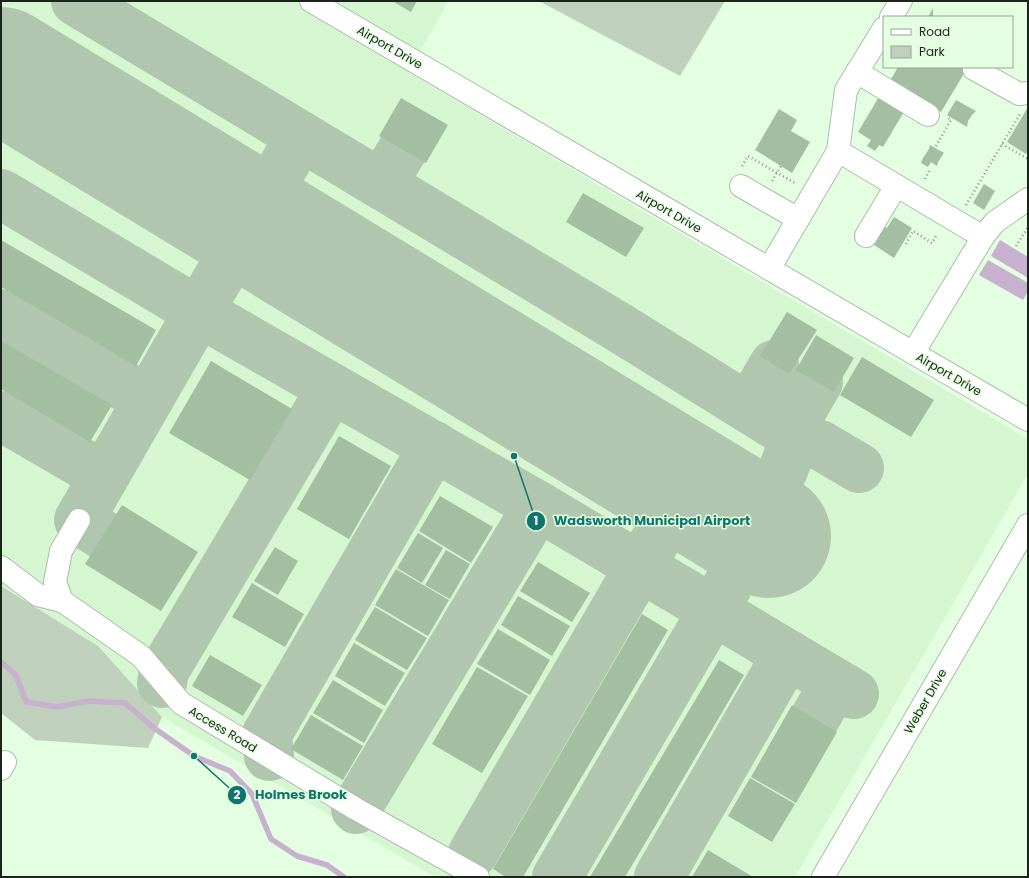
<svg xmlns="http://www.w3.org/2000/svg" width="1029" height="878" viewBox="0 0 1029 878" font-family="Poppins,sans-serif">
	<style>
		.built { fill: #d6f6d2 }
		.green { fill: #bfd1bc }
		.water { fill: #c8b0cf }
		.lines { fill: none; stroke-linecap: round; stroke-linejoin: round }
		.stream { stroke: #c8b0cf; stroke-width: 5.5 }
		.taxiway { stroke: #b1c6ae; stroke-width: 50 }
		.runway { stroke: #b1c6ae; stroke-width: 124 }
		.building { fill: #a3bea0 }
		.minor-casing { stroke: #a7c1a4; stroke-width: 24 }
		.path { stroke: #879985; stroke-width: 2.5; stroke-dasharray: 1 3; stroke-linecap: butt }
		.minor { stroke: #fff; stroke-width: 22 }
		.labels { text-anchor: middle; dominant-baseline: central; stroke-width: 3; stroke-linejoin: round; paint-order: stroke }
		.street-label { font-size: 12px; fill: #1b2419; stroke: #e4fee1 }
		.leader { fill: none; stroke: #0f766e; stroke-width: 1.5 }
		.callout-dot { fill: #0f766e; stroke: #e4fee1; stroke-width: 1.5 }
		.mark-label { font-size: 12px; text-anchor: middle; font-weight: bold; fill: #fff }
		.callout-label { font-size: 13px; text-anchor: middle; font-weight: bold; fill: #0f766e; stroke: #e4fee1; stroke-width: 3; stroke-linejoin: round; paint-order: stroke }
	</style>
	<rect width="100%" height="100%" fill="#e4fee1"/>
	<path class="built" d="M1,1H449L408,72L1028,439V474L795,877H435L162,717L98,646L1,586Z"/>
	<g class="green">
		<path d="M539,1H725L680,76Z"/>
		<path d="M1,586L98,646L162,717L148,748L35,740L1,713Z"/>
	</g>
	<g class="water">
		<path d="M1000,240L1028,257V278L991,256Z"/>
		<path d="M988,260L1028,283V291L1023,300L979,275Z"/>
	</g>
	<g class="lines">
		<path class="stream" d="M1,662L16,675L26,702L57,707L88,701L125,703L154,728L194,756L230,771L252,794L271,839L297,856L327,865L344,877"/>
		<g class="taxiway">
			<path d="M76,1L620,328L792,435L805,442L820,445L859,468"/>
			<path d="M382,184L403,149"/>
			<path d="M1,194L199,312L538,506L854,694"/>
			<path d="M1,314L148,400"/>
			<path d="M749,408L774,365"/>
			<path d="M1,416L104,476"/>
			<path d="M789,432L818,382"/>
			<path d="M751,525C766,498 792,466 792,435"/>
			<path d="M103,535L79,520L251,221L301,136"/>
			<path d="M162,683L164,671L332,388"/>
			<path d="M815,718L835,683"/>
			<path d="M269,756L267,734L434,446"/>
			<path d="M356,809L538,506"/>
			<path d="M473,853L687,486"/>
			<path d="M557,877L760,530"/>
			<path d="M659,877L787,655"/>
		</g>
		<path class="runway" d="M1,69L769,536"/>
	</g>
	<g class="building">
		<path d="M392,1H417L411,12Z"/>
		<path d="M933,8V17H928Z"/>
		<path d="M898,67H968L941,112L890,81Z"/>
		<path d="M880,95L905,110L883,147L879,145L875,151L867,146L871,140L858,132Z"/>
		<path d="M401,98L448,125L426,163L379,136Z"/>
		<path d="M956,100L976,111L972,115L968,121L967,127L947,115Z"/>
		<path d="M1028,107V150L1026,154L1007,142Z"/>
		<path d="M779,109L797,120L791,131L810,142L792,173L755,150Z"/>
		<path d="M930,145L944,153L938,162L937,166L931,162L928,167L921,163L923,158L929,149Z"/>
		<path d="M984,184L995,191L984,210L973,203Z"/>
		<path d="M583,193L644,228L626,257L566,222Z"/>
		<path d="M894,217L912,228L894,258L871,243L881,225L887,228Z"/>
		<path d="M1,240L156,330L136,366L1,287Z"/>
		<path d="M787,312L817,330L789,374L760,356Z"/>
		<path d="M816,335L854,358L834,392L796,370Z"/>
		<path d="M1,341L112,405L90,442L1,389Z"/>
		<path d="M862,357L934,400L911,437L840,395Z"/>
		<path d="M211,361L292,409L250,480L169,433Z"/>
		<path d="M339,436L391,466L349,539L297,509Z"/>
		<path d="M440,496L493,527L471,563L419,531Z"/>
		<path d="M122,505L198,552L161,611L85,564Z"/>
		<path d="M418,533L443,548L422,583L397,568Z"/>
		<path d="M275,547L298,561L278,595L254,581Z"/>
		<path d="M446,550L470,564L450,599L425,585Z"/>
		<path d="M538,562L590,593L572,622L520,591Z"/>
		<path d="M396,569L449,600L428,636L375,605Z"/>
		<path d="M252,583L304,614L285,647L232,617Z"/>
		<path d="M518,596L570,626L552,656L501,625Z"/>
		<path d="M375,607L427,638L407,670L355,640Z"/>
		<path d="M642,614L668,630L523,877H506L493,869Z"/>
		<path d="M498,629L550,660L530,695L477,664Z"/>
		<path d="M354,643L405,673L385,706L335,676Z"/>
		<path d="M210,655L262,685L243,716L192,686Z"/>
		<path d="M719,660L744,675L650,835L625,877H590Z"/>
		<path d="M477,667L528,696L482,773L432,744Z"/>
		<path d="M333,680L383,710L364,743L313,713Z"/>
		<path d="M792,705L837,732L796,803L751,777Z"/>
		<path d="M311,715L363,746L343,780L291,749Z"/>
		<path d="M750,778L795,804L772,842L728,816Z"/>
		<path d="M708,850L753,877H692Z"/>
	</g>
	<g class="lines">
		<g class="minor-casing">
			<g id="minor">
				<path d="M311,1L1028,420"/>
				<path d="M891,17L901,1"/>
				<path d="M974,69L1019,94L1028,93"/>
				<path d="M857,72L928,115"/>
				<path d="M838,151L983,237"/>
				<path d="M741,186L798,219"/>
				<path d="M866,236L896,186"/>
				<path d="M769,269L838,151L846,90L884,28"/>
				<path d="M913,353L983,237L995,222L1028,199"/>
				<path d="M79,520L61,551L55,582L62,601L141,656L181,703L356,809L478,877"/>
				<path d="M1,567L38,595L62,601"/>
				<path d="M1,769L5,762"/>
				<path d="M823,877L1028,525"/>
			</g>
		</g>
		<g class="path">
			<path d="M1002,144L1028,159"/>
			<path d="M936,146L951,120L947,117"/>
			<path d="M742,166L748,156L795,183"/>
			<path d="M925,179L929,171"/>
			<path d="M772,181L781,166"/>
			<path d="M966,205L1020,114"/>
			<path d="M906,244L913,231L932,243L937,234"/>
			<path d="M1016,246L1028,227"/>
		</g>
		<use href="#minor" class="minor"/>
	</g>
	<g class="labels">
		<g class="street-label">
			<text transform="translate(390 47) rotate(30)">Airport Drive</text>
			<text transform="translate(669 211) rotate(30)">Airport Drive</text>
			<text transform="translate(949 374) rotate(30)">Airport Drive</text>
			<text transform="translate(925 701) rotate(-60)">Weber Drive</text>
			<text transform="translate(223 729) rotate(31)">Access Road</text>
		</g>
	</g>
	<path class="leader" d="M514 456L536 521M194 756L237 795"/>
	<g class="callout-dot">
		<circle cx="514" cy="456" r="4"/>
		<circle cx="194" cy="756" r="4"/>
		<circle cx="536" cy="521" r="10"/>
		<circle cx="237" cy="795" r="10"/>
	</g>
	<g class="mark-label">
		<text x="536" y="525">1</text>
		<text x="237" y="799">2</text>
	</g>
	<g class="callout-label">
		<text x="652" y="525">Wadsworth Municipal Airport</text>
		<text x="301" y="799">Holmes Brook</text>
	</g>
	<rect width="1029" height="878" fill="none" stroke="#1b2419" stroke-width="4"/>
	<rect x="883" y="16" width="130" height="52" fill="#e4fee1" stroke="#94a791"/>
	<rect x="891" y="29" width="20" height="6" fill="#ffffff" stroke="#94a791"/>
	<text x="919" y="36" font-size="12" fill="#1b2419">Road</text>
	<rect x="891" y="46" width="20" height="12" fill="#bfd1bc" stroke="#94a791"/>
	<text x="919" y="56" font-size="12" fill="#1b2419">Park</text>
</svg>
